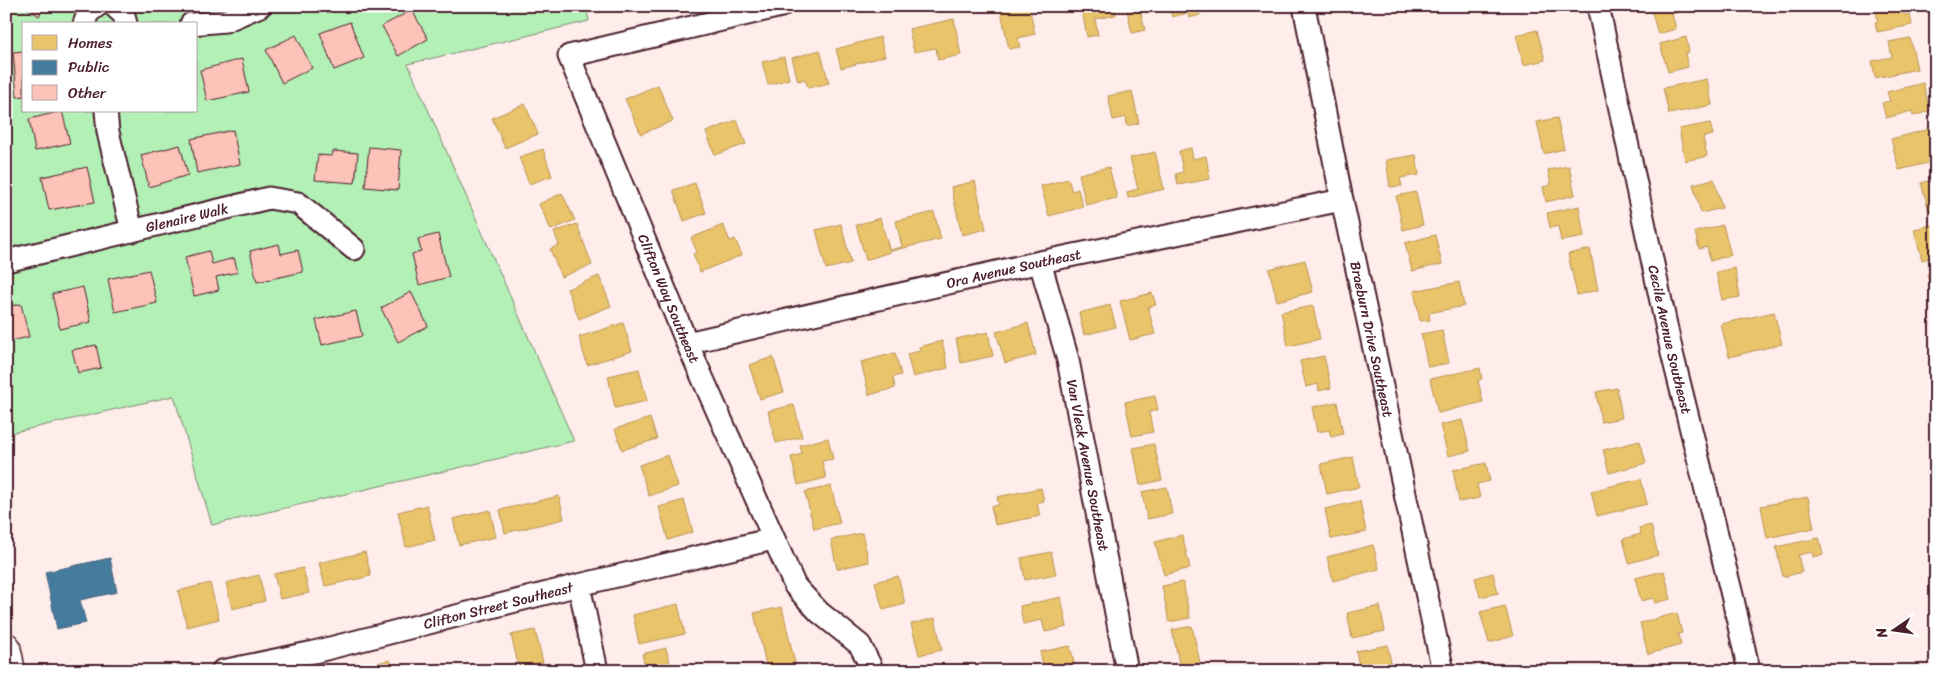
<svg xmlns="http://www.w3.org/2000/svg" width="1942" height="677" viewBox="0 0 1942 677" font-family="Sriracha,sans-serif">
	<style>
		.green { fill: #b2f0b6; stroke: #7e8870; fill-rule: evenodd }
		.homes { fill: #e9c46a; stroke: #b99257 }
		.public { fill: #457b9d; stroke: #465f7b }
		.building { fill: #fdc2b8; stroke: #4a1f2b }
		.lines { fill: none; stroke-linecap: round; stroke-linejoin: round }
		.minor-casing { stroke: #4a1f2b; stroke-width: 25 }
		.secondary-casing { stroke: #4a1f2b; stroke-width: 31 }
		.minor { stroke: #fff; stroke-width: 21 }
		.secondary { stroke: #fff; stroke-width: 28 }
		.labels { text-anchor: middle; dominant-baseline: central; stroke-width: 5; stroke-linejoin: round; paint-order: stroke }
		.street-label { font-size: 14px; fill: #4a1f2b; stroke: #fff }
	</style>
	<rect width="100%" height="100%" fill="#feedea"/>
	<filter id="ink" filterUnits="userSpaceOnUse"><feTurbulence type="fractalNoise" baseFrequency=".02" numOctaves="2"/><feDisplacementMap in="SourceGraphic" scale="10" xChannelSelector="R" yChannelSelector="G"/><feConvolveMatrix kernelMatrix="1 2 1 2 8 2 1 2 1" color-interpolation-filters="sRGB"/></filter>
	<g filter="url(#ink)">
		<path class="green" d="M6,6H586L589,21L408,64L574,441L212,525L174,396L6,434ZM24,24H196V111H24Z"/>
		<g class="homes">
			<path d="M1005,6H1029L1035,34L1018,38L1020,47L1009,49L1000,7Z"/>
			<path d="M1081,6H1114L1116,15L1095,19L1098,35L1087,37Z"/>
			<path d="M1126,6H1155L1140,10L1145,30L1132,33Z"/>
			<path d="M1169,6H1198L1200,15L1189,18L1188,13L1172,17Z"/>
			<path d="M1650,6H1681L1682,11L1672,14L1676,29L1658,34Z"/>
			<path d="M1875,6H1903L1905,15L1910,14L1912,25L1877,32L1875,22H1878Z"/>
			<path d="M954,19L961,55L938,60L936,48L914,52L909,29Z"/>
			<path d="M1537,30L1545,60L1524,65L1516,35Z"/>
			<path d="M880,37L885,56L841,68L836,49Z"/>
			<path d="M1686,37L1689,52L1685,53L1688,67L1668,72L1660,44Z"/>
			<path d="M1910,38L1917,69L1875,78L1872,61L1892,57L1889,42Z"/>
			<path d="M820,50L829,83L808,88L805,79L798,81L792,58Z"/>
			<path d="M784,57L789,79L768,85L762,62Z"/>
			<path d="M1707,79L1712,105L1669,114L1663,88Z"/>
			<path d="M1923,83L1930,111L1913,116L1912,111L1886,118L1882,103L1890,101L1887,92Z"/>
			<path d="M658,85L673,121L641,134L625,99Z"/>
			<path d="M1132,91L1139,123L1127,126L1126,117L1113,120L1108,96Z"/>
			<path d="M525,104L538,134L505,148L492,118Z"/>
			<path d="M1557,118L1564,149L1544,154L1537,122Z"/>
			<path d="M737,120L746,144L715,155L706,132Z"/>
			<path d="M1710,123L1713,135L1703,137L1707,156L1685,161L1679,129Z"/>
			<path d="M1930,129L1934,143H1936V161L1899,170L1891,139Z"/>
			<path d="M1191,148L1193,159L1206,156L1210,179L1178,185L1176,174L1183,172L1179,151Z"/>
			<path d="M543,149L552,176L529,184L519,157Z"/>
			<path d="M1155,152L1164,189L1128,198L1127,192L1138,189L1130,158Z"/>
			<path d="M1416,155L1419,175L1400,178L1402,186L1390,187L1386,160Z"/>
			<path d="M1569,166L1575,195L1546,202L1543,187L1551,185L1548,170Z"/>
			<path d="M1109,167L1117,198L1086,205L1079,174Z"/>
			<path d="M1068,179L1072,191L1078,189L1083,207L1049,216L1041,186Z"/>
			<path d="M1714,179L1722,208L1701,213L1693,184Z"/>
			<path d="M1936,179V209L1929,211L1921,183Z"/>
			<path d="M975,181L986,229L962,235L951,187Z"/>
			<path d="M695,183L706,213L684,221L673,190Z"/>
			<path d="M1416,192L1423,225L1403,230L1396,196Z"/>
			<path d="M562,193L575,220L551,230L539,204Z"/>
			<path d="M1579,206L1584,237L1561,241L1558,226L1550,228L1547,213Z"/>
			<path d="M934,212L941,239L891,251L890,250L902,247L896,221Z"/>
			<path d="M880,218L890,252L866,260L856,225Z"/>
			<path d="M577,224L592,265L561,277L550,249L559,245L554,232Z"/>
			<path d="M841,224L851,263L826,269L816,230Z"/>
			<path d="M1936,224V256L1922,260L1914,229Z"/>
			<path d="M723,225L730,241L735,239L742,255L700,272L693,254L697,252L691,238Z"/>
			<path d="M1723,225L1731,255L1710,261L1707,247L1699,249L1695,232Z"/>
			<path d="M1435,235L1442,264L1412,271L1405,243Z"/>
			<path d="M1590,249L1598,290L1577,295L1568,254Z"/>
			<path d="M1305,260L1313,292L1277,301L1269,269Z"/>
			<path d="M1735,268L1740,297L1722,300L1716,272Z"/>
			<path d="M1936,272V302H1934L1927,274Z"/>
			<path d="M599,276L611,306L579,319L567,289Z"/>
			<path d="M1459,282L1464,306L1429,313L1430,320L1420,321L1414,291Z"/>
			<path d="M1152,293L1156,305L1148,307L1155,334L1130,340L1120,301Z"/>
			<path d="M1110,305L1116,327L1084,335L1079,313Z"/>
			<path d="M1313,306L1320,339L1288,346L1281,312Z"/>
			<path d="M1774,312L1782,344L1729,357L1721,324Z"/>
			<path d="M623,323L632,351L587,365L579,337Z"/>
			<path d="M1028,323L1036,355L1005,363L996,332Z"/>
			<path d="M1442,330L1449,363L1428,367L1421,334Z"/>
			<path d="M988,332L993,356L961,363L956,339Z"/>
			<path d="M942,341L948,368L913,377L907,354L920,351L919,347Z"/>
			<path d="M895,353L901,375L893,377L895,388L869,395L861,362Z"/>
			<path d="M1324,356L1331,388L1319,391L1318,384L1306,387L1300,361Z"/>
			<path d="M773,357L784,392L760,399L749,365Z"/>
			<path d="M1480,368L1482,379L1478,380L1483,402L1438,413L1430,379Z"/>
			<path d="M639,369L647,401L615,408L608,376Z"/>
			<path d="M1617,388L1622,418L1601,422L1596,392Z"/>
			<path d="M1155,396L1158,410L1149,412L1153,432L1132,436L1125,402Z"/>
			<path d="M1337,402L1343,434L1331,437L1329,430L1317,432L1312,407Z"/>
			<path d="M794,405L802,437L776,443L768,411Z"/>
			<path d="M650,418L657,439L622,450L615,429Z"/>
			<path d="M1462,420L1470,451L1448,456L1440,425Z"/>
			<path d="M828,438L833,459L822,461L826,478L798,485L791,457L802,454L800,445Z"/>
			<path d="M1640,441L1646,463L1609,473L1603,450Z"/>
			<path d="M1154,444L1162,480L1140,485L1133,448Z"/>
			<path d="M668,455L678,486L649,496L639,465Z"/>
			<path d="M1353,457L1359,487L1327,494L1321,464Z"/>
			<path d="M1486,463L1490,481L1477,484L1480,498L1459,502L1453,470Z"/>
			<path d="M1641,479L1647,504L1597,516L1591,491Z"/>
			<path d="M831,486L840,523L814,529L805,492Z"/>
			<path d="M1167,487L1172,514L1147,519L1142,492Z"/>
			<path d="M1041,488L1044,501L1037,503L1040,516L995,525L991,506L999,505L997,497Z"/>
			<path d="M559,496L564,519L505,533L500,510Z"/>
			<path d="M1808,497L1814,528L1767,538L1761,506Z"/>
			<path d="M684,500L693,532L668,540L659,507Z"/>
			<path d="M1360,501L1366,532L1331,539L1325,509Z"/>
			<path d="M427,505L435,540L406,547L398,512Z"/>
			<path d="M490,510L496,537L459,545L453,519Z"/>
			<path d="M1651,525L1658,555L1629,563L1623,539L1641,534L1639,528Z"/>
			<path d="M862,533L869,562L837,569L831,540Z"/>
			<path d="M1182,535L1190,568L1164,575L1155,542Z"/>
			<path d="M1819,538L1823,555L1813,557L1812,552L1798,555L1802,572L1783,577L1776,547Z"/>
			<path d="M1373,545L1379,569L1333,581L1327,557Z"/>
			<path d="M365,552L371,576L325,586L319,563Z"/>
			<path d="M1051,552L1056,574L1025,580L1021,558Z"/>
			<path d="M303,568L309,593L280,599L274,574Z"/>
			<path d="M1664,571L1671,599L1655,603L1653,598L1641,601L1635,578Z"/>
			<path d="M1493,573L1498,593L1480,597L1475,578Z"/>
			<path d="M259,575L265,601L232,609L226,583Z"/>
			<path d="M898,576L905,604L883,610L875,582Z"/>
			<path d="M1183,582L1190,618L1169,622L1162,586Z"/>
			<path d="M210,583L219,619L187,627L178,591Z"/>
			<path d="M1061,597L1067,627L1045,632L1042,620L1023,624L1020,606Z"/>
			<path d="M678,604L685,634L639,644L633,615Z"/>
			<path d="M1380,606L1385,631L1352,638L1347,613Z"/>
			<path d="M1505,606L1513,636L1489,643L1480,612Z"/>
			<path d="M782,607L795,663L767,669L754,613Z"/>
			<path d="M1677,613L1682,633L1678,634L1681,645L1648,654L1640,623Z"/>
			<path d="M935,618L942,650L919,655L911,624Z"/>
			<path d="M1192,626L1200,663L1180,667L1172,630Z"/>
			<path d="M535,630L543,662L519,668L511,635Z"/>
			<path d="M1388,645L1392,671H1360L1356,651Z"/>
			<path d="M1070,646L1076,671H1053L1052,667L1044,669L1040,652Z"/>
			<path d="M666,648L672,671H646L642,654Z"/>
			<path d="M390,660L393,671H361L360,667Z"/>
			<path d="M1684,666L1686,671H1667Z"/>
			<path d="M799,667L800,671H786L785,670Z"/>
			<path d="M945,667L946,671H926Z"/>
		</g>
		<path class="public" d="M110,558L117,592L80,600L86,623L57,629L45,572Z"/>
		<g class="building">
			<path d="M24,6H45L39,16Z"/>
			<path d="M412,10L428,39L398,56L382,26Z"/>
			<path d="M350,22L364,58L334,70L320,33Z"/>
			<path d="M296,35L312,68L282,83L266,50Z"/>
			<path d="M24,51V96L17,97L13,52Z"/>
			<path d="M242,59L249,92L207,101L200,70Z"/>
			<path d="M62,111L70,143L35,151L29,119Z"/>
			<path d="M233,130L240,164L197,173L191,139Z"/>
			<path d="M180,145L188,175L149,187L141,155Z"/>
			<path d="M369,147L401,150L398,190L365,187Z"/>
			<path d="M333,151L358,153L355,183L315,180L318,155L332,156Z"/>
			<path d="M87,167L95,202L49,210L42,177Z"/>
			<path d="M438,234L449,277L419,285L412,254L421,251L418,239Z"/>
			<path d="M279,244L281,254L298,250L303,272L257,282L250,251Z"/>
			<path d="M209,251L212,264L234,258L238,272L216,277L219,290L194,296L185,257Z"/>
			<path d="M149,270L157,303L115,312L108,279Z"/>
			<path d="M83,287L91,322L60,329L52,294Z"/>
			<path d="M411,292L428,326L398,342L381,308Z"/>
			<path d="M21,304L29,337L6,342V307Z"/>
			<path d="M356,311L362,336L322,345L316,320Z"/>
			<path d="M96,345L101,368L78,373L72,350Z"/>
		</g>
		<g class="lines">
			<g class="minor-casing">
				<g id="minor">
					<path d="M114,6L124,15L126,24"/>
					<path id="s1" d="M781,6L569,56L687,343L795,586L819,612L860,645L873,671"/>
					<path id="s2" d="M1304,6L1342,200L1443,671"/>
					<path id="s3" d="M1598,6L1672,353L1732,595L1749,671"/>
					<path d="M84,24L88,13L97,6"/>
					<path d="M191,24L225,21L260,6"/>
					<path d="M106,111L108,132L132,231"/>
					<path id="s4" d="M6,261L269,198L298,203L354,249"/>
					<path id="s5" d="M1040,262L1068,360L1127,671"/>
					<path id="s6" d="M687,343L1040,262L1342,200"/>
					<path d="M579,585L597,671"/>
					<path id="s7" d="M222,671L314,652L579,585L773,539"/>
				</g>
			</g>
			<g class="secondary-casing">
				<path id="secondary" d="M6,647L11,671"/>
			</g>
			<use href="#minor" class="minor"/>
			<use href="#secondary" class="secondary"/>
		</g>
	</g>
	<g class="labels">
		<g class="street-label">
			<text stroke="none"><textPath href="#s4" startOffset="186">Glenaire Walk</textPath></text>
			<text stroke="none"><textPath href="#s6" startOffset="335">Ora Avenue Southeast</textPath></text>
			<text stroke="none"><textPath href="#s1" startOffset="480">Clifton Way Southeast</textPath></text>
			<text stroke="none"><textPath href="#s2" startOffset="340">Braeburn Drive Southeast</textPath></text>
			<text stroke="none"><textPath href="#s3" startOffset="341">Cecile Avenue Southeast</textPath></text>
			<text stroke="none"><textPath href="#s5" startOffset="209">Van Vleck Avenue Southeast</textPath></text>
			<text stroke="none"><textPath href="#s7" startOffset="284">Clifton Street Southeast</textPath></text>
		</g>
	</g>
	<rect width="1942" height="677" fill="none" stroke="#fff" stroke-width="25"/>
	<rect x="12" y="12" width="1917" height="652" fill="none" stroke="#4a1f2b" stroke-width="2" filter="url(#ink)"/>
	<rect x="22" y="22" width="175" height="90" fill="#ffffff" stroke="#b7a5aa"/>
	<rect x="32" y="35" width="25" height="15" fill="#e9c46a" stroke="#b7a5aa"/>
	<text x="68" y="48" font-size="15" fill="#4a1f2b">Homes</text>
	<rect x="32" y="60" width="25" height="15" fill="#457b9d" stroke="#b7a5aa"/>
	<text x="68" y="72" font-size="15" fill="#4a1f2b">Public</text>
	<rect x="32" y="85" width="25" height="15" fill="#fdc2b8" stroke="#b7a5aa"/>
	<text x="68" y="98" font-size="15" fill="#4a1f2b">Other</text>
	<g transform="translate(1894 630) rotate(257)" stroke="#ffffff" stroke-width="4" paint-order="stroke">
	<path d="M0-4L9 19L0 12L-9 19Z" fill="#4a1f2b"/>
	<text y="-8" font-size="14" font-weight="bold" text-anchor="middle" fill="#4a1f2b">N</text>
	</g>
</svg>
